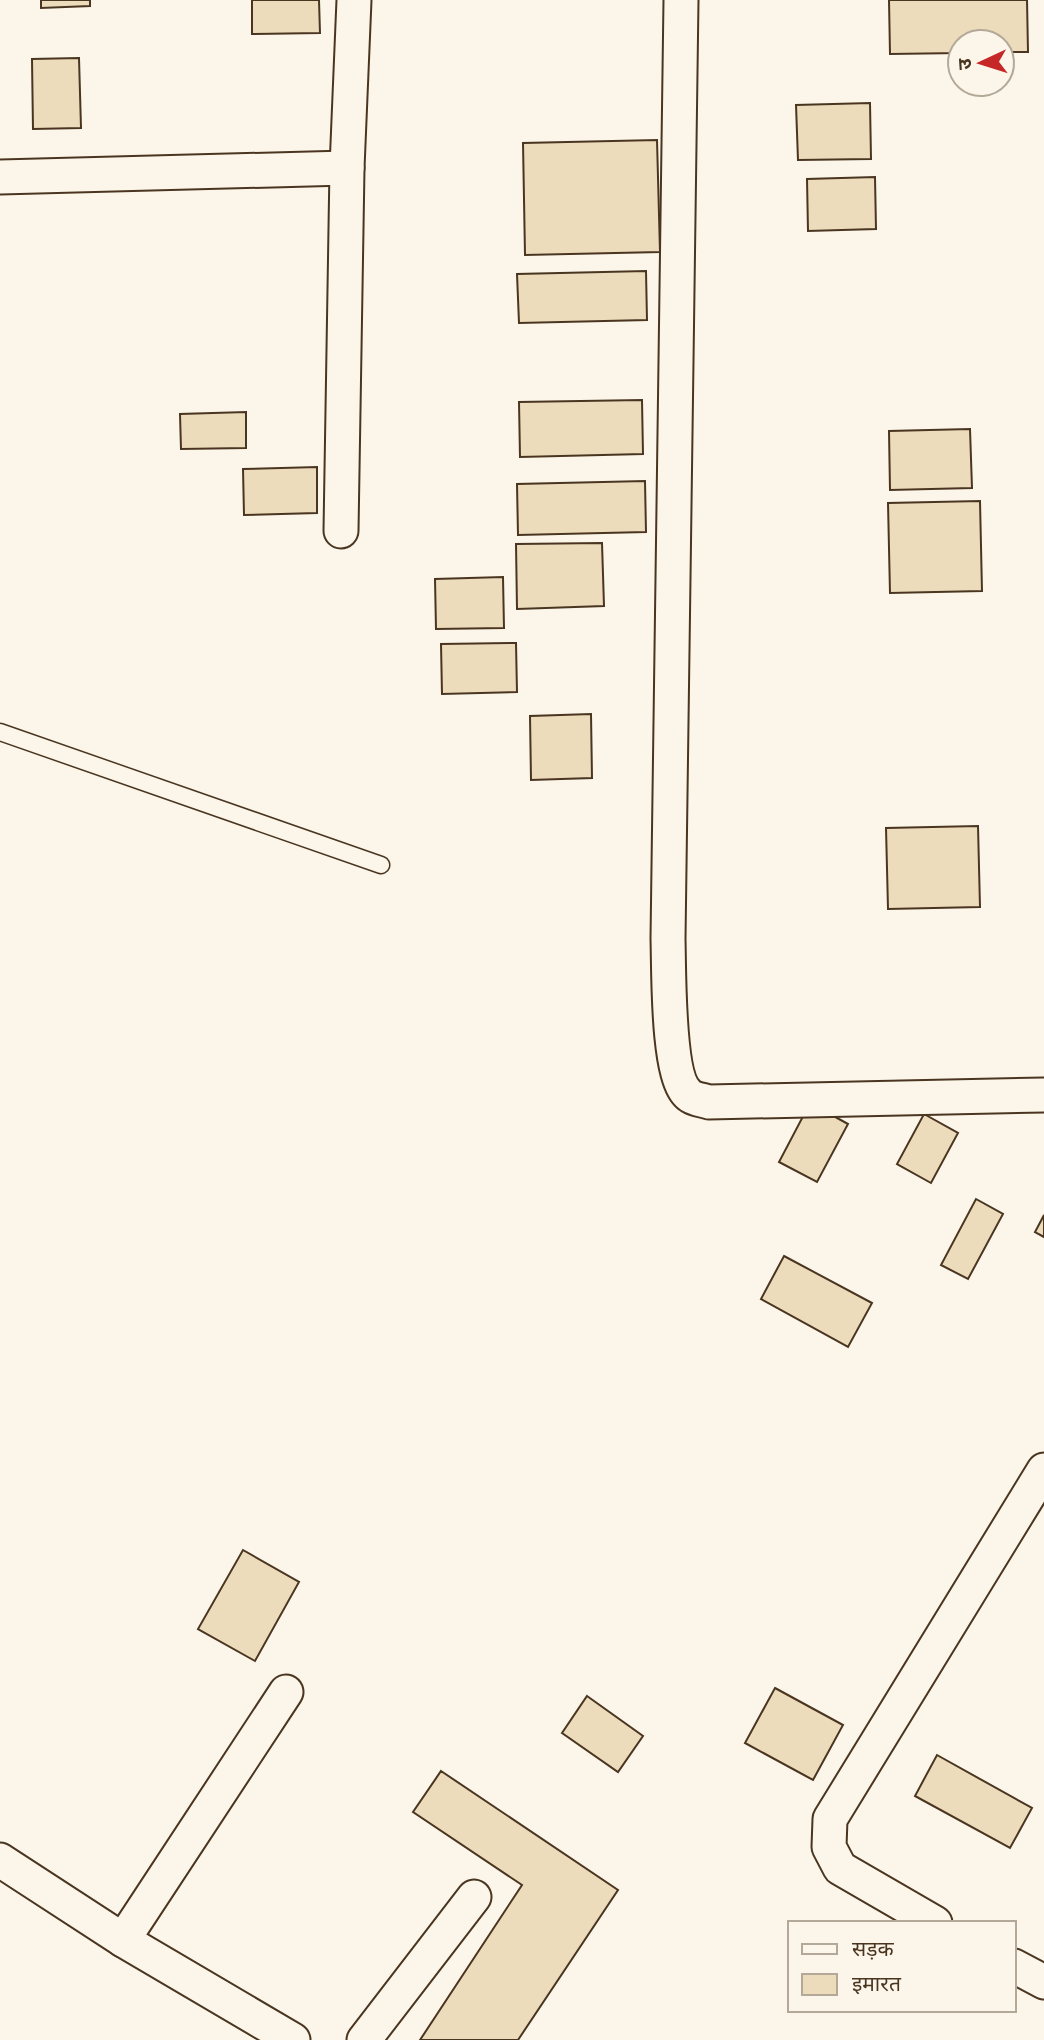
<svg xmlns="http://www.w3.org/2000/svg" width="1044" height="2040" viewBox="0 0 1044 2040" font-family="'Fira Sans Condensed','Noto Sans Devanagari',sans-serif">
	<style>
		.building { fill: #ecdcbc; stroke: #4a3520; stroke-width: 2 }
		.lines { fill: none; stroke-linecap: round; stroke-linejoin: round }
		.lane-casing { stroke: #4a3520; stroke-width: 19 }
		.street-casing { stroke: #4a3520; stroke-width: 37 }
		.lane { stroke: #fbf6e9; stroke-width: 16 }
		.street { stroke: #fbf6e9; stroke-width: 33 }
	</style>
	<rect width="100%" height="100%" fill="#fbf6e9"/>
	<g class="building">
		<path d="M41,0H90V6L41,8Z"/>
		<path d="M252,0H319L320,33L252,34Z"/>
		<path d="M889,0H1027L1028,52H1002V42H960V53L890,54Z"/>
		<path d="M79,58L81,128L33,129L32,59Z"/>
		<path d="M870,103L871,159L798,160L796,105Z"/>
		<path d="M657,140L660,252L525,255L523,143Z"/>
		<path d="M875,177L876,229L808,231L807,179Z"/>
		<path d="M646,271L647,320L519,323L517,274Z"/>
		<path d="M642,400L643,454L520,457L519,402Z"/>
		<path d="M246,412V448L181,449L180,414Z"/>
		<path d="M970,429L972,488L890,490L889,431Z"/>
		<path d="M317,467V513L244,515L243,469Z"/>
		<path d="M645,481L646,532L518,535L517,484Z"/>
		<path d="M980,501L982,591L890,593L888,503Z"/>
		<path d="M602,543L604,606L517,609L516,544Z"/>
		<path d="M503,577L504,628L436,629L435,579Z"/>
		<path d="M516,643L517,692L442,694L441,644Z"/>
		<path d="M591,714L592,778L531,780L530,716Z"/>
		<path d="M978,826L980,907L888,909L886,828Z"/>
		<path d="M810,1103L848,1124L817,1182L779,1162Z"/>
		<path d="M924,1114L958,1133L931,1183L897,1164Z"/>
		<path d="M976,1199L1003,1214L968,1279L941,1265Z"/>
		<path d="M1044,1215V1237L1035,1232Z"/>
		<path d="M784,1256L872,1303L848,1347L761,1299Z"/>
		<path d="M243,1550L299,1582L255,1661L198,1629Z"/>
		<path d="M775,1688L843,1725L813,1780L745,1743Z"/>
		<path d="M587,1696L643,1736L618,1772L562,1733Z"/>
		<path d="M937,1755L1032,1808L1010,1848L915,1796Z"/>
		<path d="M441,1771L618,1890L518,2040H420L522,1885L413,1812Z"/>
	</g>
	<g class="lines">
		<g class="lane-casing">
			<path id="lane" d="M0,732L381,865"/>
		</g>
		<g class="street-casing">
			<g id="street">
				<path d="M681,0L668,939C669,970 667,1078 689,1095C693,1099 703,1100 709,1102L1044,1095"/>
				<path d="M0,177L347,168"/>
				<path d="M341,531L347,168L354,0"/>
				<path d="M0,1860L123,1940L293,2040"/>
				<path d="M935,1923L840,1868L829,1847L830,1819L1044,1470"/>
				<path d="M123,1940L286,1692"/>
				<path d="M1014,1966L1044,1982"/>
				<path d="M364,2040L474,1897"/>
			</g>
		</g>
		<use href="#lane" class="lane"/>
		<use href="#street" class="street"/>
	</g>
	<rect x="788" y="1921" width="228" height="91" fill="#fbf6e9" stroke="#b4a999" stroke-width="2"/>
	<rect x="802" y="1944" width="35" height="10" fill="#fbf6e9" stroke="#b4a999" stroke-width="2"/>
	<text x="852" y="1956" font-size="21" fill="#4a3520">सड़क</text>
	<rect x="802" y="1974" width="35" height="21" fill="#ecdcbc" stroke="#b4a999" stroke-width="2"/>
	<text x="852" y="1991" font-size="21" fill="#4a3520">इमारत</text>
	<g transform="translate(981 63) rotate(266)"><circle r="33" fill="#fbf6e9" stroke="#b4a999" stroke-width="2"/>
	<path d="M0-5L12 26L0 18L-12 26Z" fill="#c62828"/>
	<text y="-10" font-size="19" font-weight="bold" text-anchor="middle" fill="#4a3520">उ</text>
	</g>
</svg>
